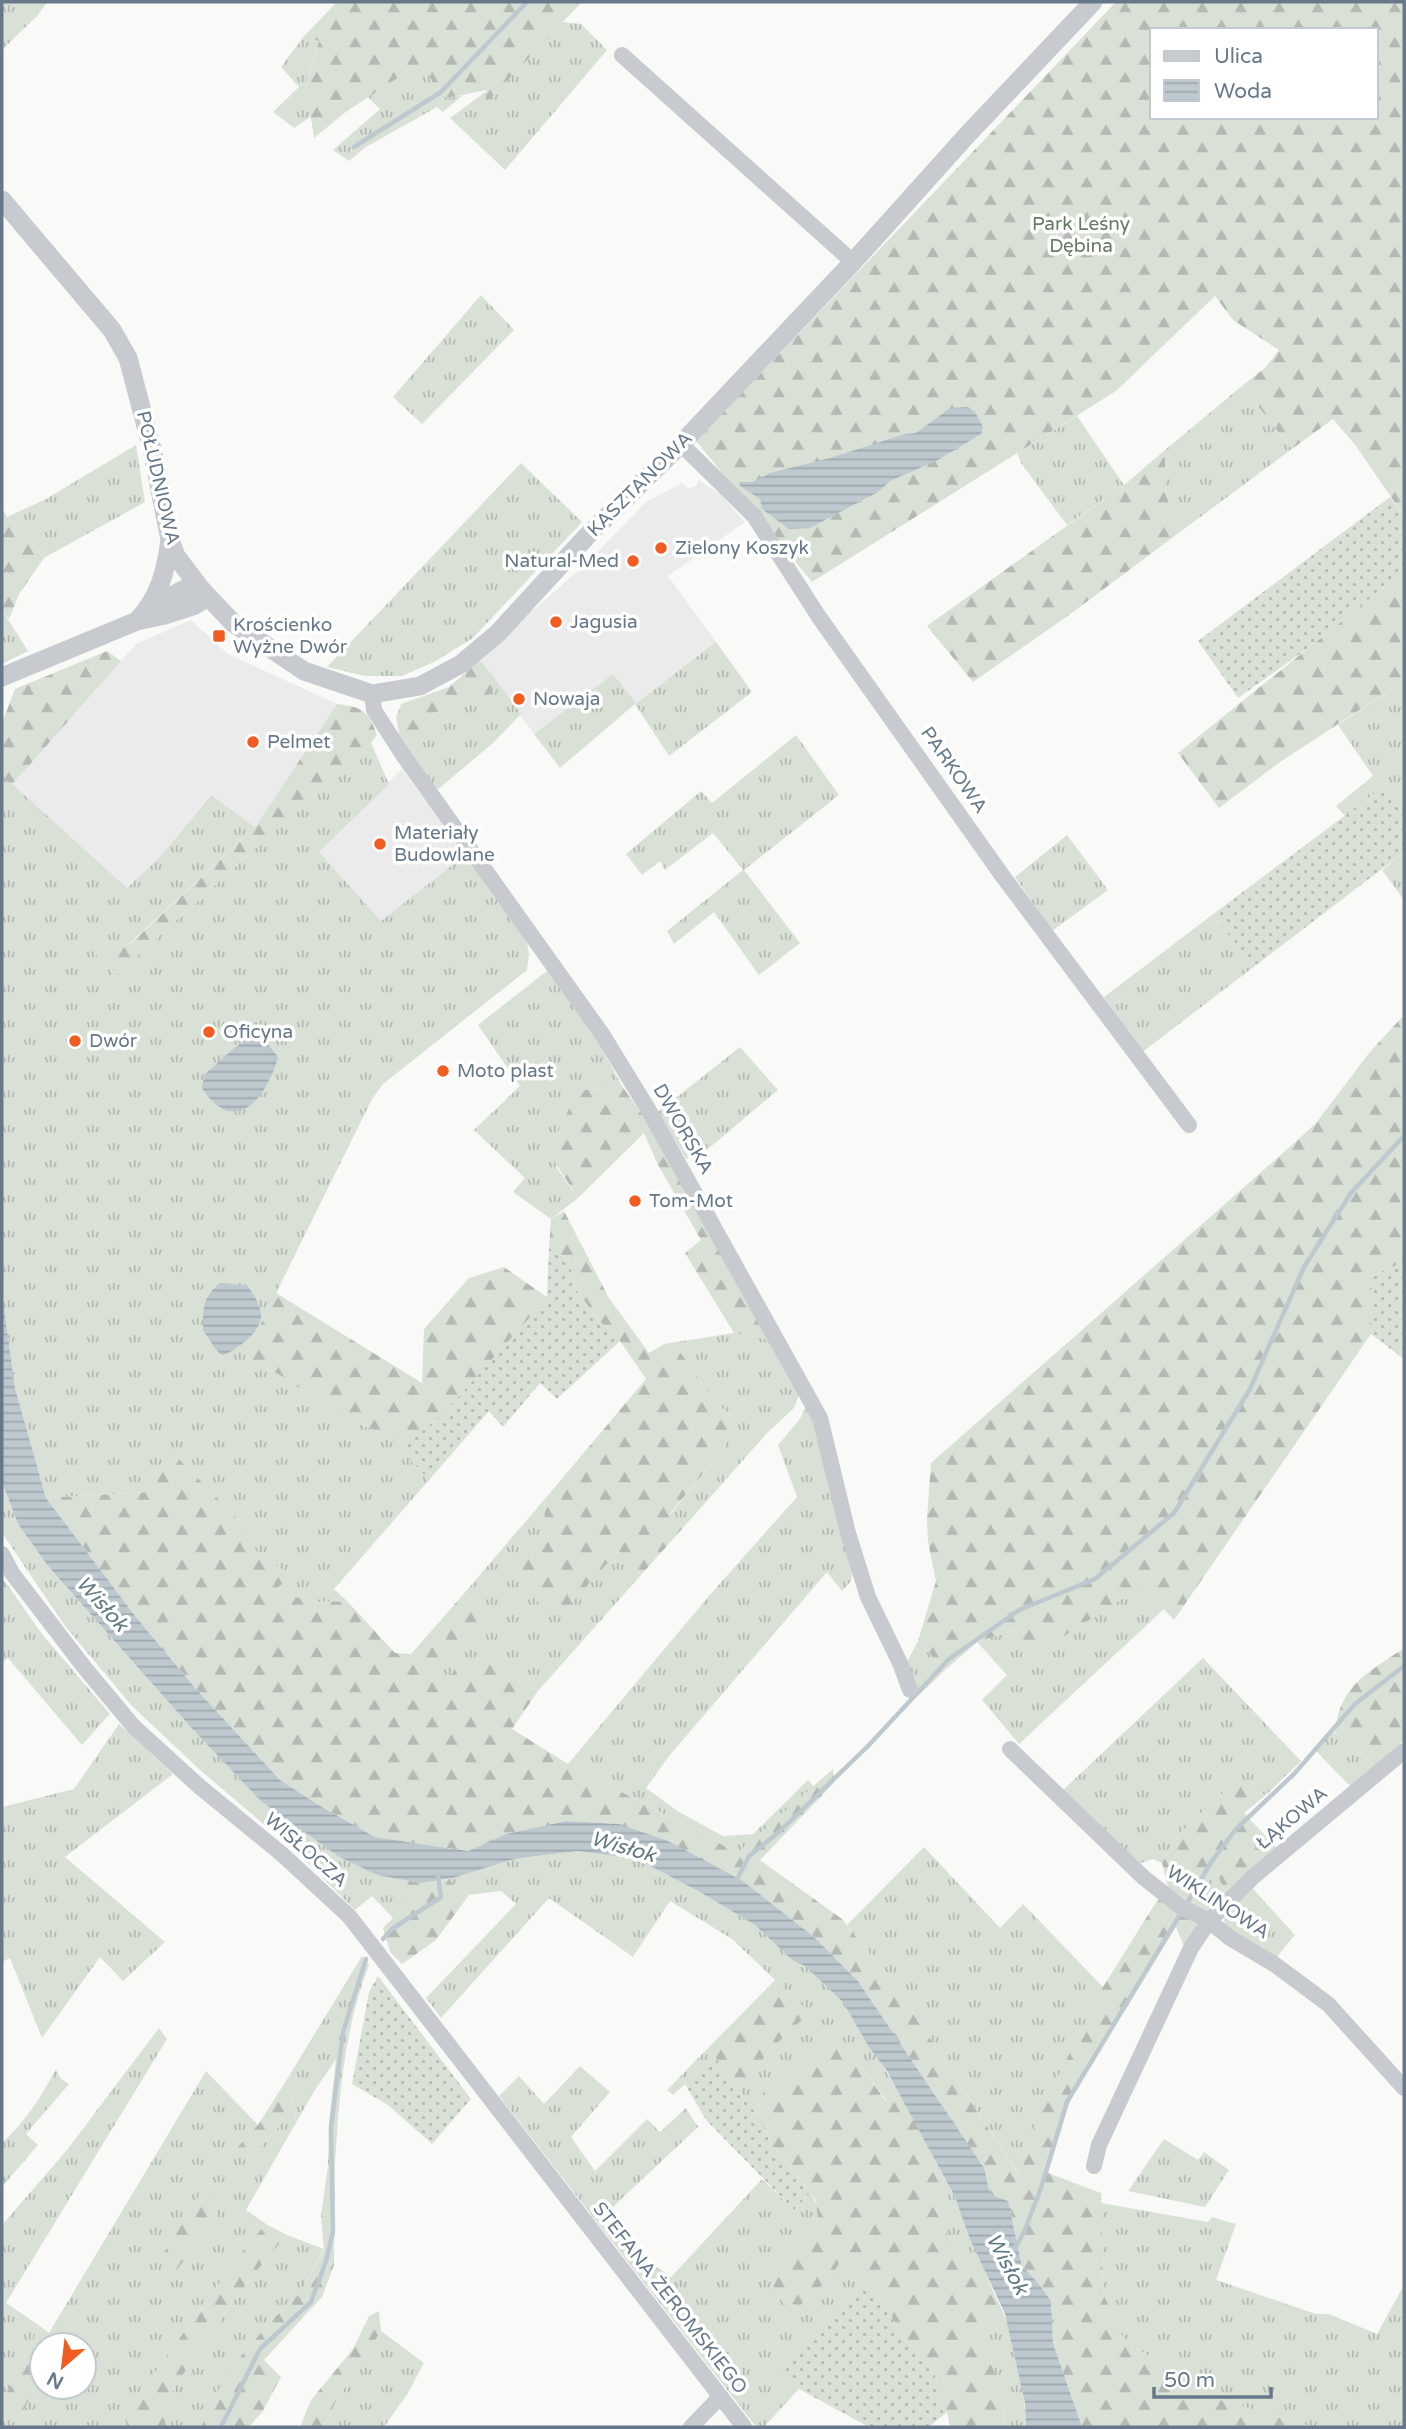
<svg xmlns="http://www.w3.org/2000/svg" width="1406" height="2429" viewBox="0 0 1406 2429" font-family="'Varela Round',sans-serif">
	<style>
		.built { fill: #eaebea }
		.grass { fill: url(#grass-tufts); fill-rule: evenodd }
		.forest { fill: url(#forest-firs); fill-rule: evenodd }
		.garden { fill: url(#garden-dots) }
		.water { fill: url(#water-rules) }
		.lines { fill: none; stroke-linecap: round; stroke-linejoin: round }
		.stream { stroke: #bdc9cf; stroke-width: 4.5 }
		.minor { stroke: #c7cbcf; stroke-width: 16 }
		.tertiary { stroke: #c7cbcf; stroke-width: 19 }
		.poi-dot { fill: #f15d20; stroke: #fff; stroke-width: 2.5 }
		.labels { text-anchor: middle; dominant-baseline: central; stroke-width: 7; stroke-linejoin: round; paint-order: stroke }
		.park-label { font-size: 19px; fill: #657b62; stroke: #fff }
		.street-label { font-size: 19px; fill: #66788a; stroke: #fff }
		.poi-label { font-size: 19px; fill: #66788a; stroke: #fff; text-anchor: start }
		.water-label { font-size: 21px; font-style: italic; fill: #627a85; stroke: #fff }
	</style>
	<defs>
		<pattern id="grass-tufts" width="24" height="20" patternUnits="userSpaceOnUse" patternTransform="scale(1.75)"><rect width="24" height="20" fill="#d9e0d6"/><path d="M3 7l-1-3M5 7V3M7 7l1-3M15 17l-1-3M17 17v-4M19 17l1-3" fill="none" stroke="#b4bab3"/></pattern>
		<pattern id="forest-firs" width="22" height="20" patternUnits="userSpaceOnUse" patternTransform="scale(1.75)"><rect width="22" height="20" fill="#d9e0d6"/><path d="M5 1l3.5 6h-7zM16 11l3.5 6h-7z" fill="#b4bab3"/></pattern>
		<pattern id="garden-dots" width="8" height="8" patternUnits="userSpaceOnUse" patternTransform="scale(1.75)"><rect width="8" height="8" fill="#d9e0d6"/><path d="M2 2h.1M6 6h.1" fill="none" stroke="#b4bab3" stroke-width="1.8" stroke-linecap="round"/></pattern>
		<pattern id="water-rules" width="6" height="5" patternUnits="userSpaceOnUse" patternTransform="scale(1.75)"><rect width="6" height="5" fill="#bdc9cf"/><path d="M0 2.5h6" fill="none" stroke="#9da8ae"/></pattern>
	</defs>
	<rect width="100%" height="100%" fill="#f9faf7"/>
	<g class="built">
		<path d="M698,480L720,494L745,522L668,576L716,642L635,703L613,674L534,734L480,660L510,630L584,566L646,502L682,483L688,489L697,485Z"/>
		<path d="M191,620L228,654L337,704L255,827L210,795L160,857L127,888L11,786L136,644Z"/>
		<path d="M402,769L465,855L381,921L318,851Z"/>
	</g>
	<g class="grass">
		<path d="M2,2H47L38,15L2,50Z"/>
		<path d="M562,22L581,24L607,50L505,170L450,118L488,90L486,102Z"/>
		<path d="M304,36L319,40L306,83L312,116L294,128L273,112L299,87L281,67Z"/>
		<path d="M419,63L446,98L463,95L443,112L437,107L366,147L349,161L333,150L380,109L368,97Z"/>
		<path d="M481,295L514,330L422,424L393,397Z"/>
		<path d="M1242,386L1292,449L1180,532L1164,493L1165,450Z"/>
		<path d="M1077,416L1124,485L1067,525L1021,463L1017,453Z"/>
		<path d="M136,445L145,502L44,558L7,517L46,499Z"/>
		<path d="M521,463L582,522L473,638L434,662L402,676H365L327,667Z"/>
		<path d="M2,610L28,651L2,664Z"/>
		<path d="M716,642L752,692L669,756L635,704L560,768L534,734L613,674L636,703Z"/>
		<path d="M496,680L521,714L493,743L436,791L400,737L408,742L435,713L461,706L490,693Z"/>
		<path d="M1404,681V815L1383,787L1345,816L1336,806L1373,776L1338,725Z"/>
		<path d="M796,735L839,795L744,870L800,943L759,975L714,912L674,944L667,931L743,870L713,833L665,870L660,861L642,875L626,854L701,791L712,803Z"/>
		<path d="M371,743L389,784L319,852L381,921L465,855L527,942L529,954L527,970L383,1084L372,1099L245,1356L285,1378L337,1415L408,1444L402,1450L429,1480L334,1589L347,1601L319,1602L271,1592L291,1576L256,1551L246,1527L175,1455L148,1492L46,1498L15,1388L2,1292V775L127,888L160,857L211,795L255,827L128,945L83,940L115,976Z"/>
		<path d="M1067,835L1108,890L1052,931L1015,877Z"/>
		<path d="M1404,852V900L1382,870Z"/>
		<path d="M1212,915L1255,966L1141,1053L1104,997Z"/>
		<path d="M548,970L590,1027L622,1086L585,1090L556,1167L578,1198L551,1219L513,1192L525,1178L474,1130L520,1086L478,1025Z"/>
		<path d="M740,1047L778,1090L702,1154L686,1159L658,1112Z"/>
		<path d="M734,1333L770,1340L799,1395L794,1408L767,1433L682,1529L669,1516L725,1447L732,1416L715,1403L681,1353L664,1344Z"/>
		<path d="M806,1405L810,1409L853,1572L851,1581L842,1591L827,1572L669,1756L646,1788L679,1812L723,1836L753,1834L808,1780L814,1787L738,1853L568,1764L708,1597L797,1497L778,1445L800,1419Z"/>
		<path d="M2,1482L18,1524L48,1566L188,1724L377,1875L391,1877L403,1908L393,1918L372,1896L355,1910L301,1856L199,1769L132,1706L65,1626L2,1533Z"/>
		<path d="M544,1500C547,1534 537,1546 518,1573L605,1563L619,1551L641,1575L538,1691L481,1658L448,1677L432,1663L484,1621L461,1597Z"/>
		<path d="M2,1577L42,1634L110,1714L82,1745L8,1658L2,1663Z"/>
		<path d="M1142,1585L1164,1609L1019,1744L982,1700L1007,1675L977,1642L1015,1630L1025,1661Z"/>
		<path d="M918,1641L945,1670L919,1695L906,1664Z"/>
		<path d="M1203,1658L1301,1761L1266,1795L1236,1781L1181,1832L1162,1863L1153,1859L1138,1864L1062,1791Z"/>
		<path d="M119,1724L173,1774L65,1857L165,1942L123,1981L100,1957L42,2038L10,1958L2,1962V1807L74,1789Z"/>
		<path d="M1335,1732L1358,1750L1375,1767L1352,1788L1313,1748Z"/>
		<path d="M924,1847L1000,1928L1023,1904L1103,1987L1031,2134L1021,2178L900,1992L847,1925Z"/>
		<path d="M579,1851L637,1859L698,1891L755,1925L792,1960L805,1965L843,2001L902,2097L887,2101L836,2033L778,2085L764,2090L757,2115L739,2090L769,2051L809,2012L732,1939L670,1901L633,1957L549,1898L441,2018L426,1998L516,1904L501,1891L469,1895L455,1886L449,1879L514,1859Z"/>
		<path d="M1216,1871L1226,1894L1210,1911L1203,1912L1191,1904Z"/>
		<path d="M1253,1889L1295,1935L1275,1959L1227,1929L1224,1921L1225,1915Z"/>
		<path d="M362,1956L369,1965C344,2029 339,2097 335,2165H328L329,2122L336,2059L313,2093L246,2210L266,2224L247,2245L124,2415L127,2427H2V2225L67,2150L159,2028L167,2039L6,2303L40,2326L3,2400L19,2420L42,2374V2387H84V2345H54L49,2333L206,2071L258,2125L237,2149L252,2156L283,2122H296L289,2076ZM214,2193L218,2216L172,2275Z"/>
		<path d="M708,2048L715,2057L673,2095L667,2090Z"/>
		<path d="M580,2066L610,2092L571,2137L595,2171L647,2119L660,2132L686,2108L698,2127L616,2204L604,2219L648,2266L654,2265L671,2277L762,2179L794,2210L810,2193C818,2202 820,2214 816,2226L803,2235L772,2275L774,2288L784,2304L801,2305L814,2291L829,2281L838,2265L851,2253L864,2284L779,2371L799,2389L764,2427H756L499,2096L519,2076L544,2104Z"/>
		<path d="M56,2069L60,2078L69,2084L26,2134L38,2145L2,2187V2143C26,2121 41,2097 56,2069Z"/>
		<path d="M1164,2139L1198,2160L1204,2152L1229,2170L1205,2207L1128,2191Z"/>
		<path d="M944,2177L955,2197L993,2291L953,2246L937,2206Z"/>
		<path d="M1101,2203L1208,2222L1212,2217L1236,2224L1216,2280L1316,2314H1329L1377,2334L1404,2285V2427H1313L1200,2394L1123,2338L1103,2293Z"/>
		<path d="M287,2235L324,2249L300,2293L271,2321L252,2345L201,2427H167L161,2410C199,2348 239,2289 287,2235Z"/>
		<path d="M998,2302C1016,2336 1025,2389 1026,2427H1004L1003,2402L982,2330L981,2317Z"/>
		<path d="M381,2331L424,2363L408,2393L384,2427H324L336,2401Z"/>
	</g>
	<g class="forest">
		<path d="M337,2H582L485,104L487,90L446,98L419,64L347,111L314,138L306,83L319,41L304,36Z"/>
		<path d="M1116,2H1404V516L1356,446L1333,419L1292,449L1242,386L1266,367L1279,350L1233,320L1215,296L1116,391L812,582L696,441ZM1152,30H1376V117H1152Z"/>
		<path d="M1165,450V493L1180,532L1069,615L973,682L927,626L1124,485Z"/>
		<path d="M2,508L7,517L44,558L19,594L9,619L2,610Z"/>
		<path d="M1404,571V681L1280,762L1219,808L1178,753Z"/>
		<path d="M107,651L121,661L11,786L2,775V723L15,689Z"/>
		<path d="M480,660L496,680L491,693L461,706L435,713L408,742L400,737L396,717L401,704L449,687Z"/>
		<path d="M337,704C362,707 368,710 377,735L371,743L115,976L82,939L129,945L255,827Z"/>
		<path d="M1404,1015V1262L1371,1276V1334L1174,1620L1142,1586L1025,1661L1015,1630L977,1642L945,1670L918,1641L936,1581L928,1542L927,1519L931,1463L1292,1145L1316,1123L1369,1053Z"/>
		<path d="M622,1086L651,1127L770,1340L734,1333L685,1253L701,1240L657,1163L644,1133L578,1198L548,1152L571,1105L585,1090Z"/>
		<path d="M564,1211L609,1298L649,1353L664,1344L681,1353L715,1403L732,1416L725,1447L669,1515L682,1529L641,1575L618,1551L560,1616L545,1612L517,1572C537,1546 547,1534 544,1500L646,1379L620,1341L599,1321L577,1291L568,1259L549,1248L551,1219Z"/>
		<path d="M504,1267L548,1298L443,1414L408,1444L337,1415L285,1378L245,1356L276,1293L422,1383L424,1329L469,1278Z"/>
		<path d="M175,1455L246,1527L256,1551L292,1576L272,1592L319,1602L347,1601L395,1653L411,1654L461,1597L485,1620L433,1663L448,1676L481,1658L538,1691L512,1729L568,1764L730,1849L738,1852L833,1769L834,1783L760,1860L842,1919L900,1992L1020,2177L1031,2134L1055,2082L1103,1987L1158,1899L1197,1925L1185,1949L1176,1927L1070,2100L1048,2173L1101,2193L1103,2293L1123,2338L1200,2394L1313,2427H1082L1053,2343L1051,2301L1038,2283L1022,2266L1008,2201L990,2194L983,2168L858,1981L814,1937L743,1881L619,1824L566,1821L506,1834L468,1851L375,1837L322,1807L280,1780L195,1688L136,1617L46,1498L148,1492Z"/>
		<path d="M1404,1648V1740L1375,1767L1358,1750L1335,1732C1340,1684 1368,1673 1404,1648Z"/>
		<path d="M1236,1781L1266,1795L1244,1813L1277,1848L1226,1894L1216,1871L1191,1904L1168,1887L1162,1863L1181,1832Z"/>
		<path d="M391,1877L421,1883L449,1879L455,1886L469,1895L436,1940L402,1964L390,1952L383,1928L403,1908Z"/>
		<path d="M775,1980L810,2012L769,2051L739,2090L708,2048Z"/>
		<path d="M836,2032L886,2101L902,2097L944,2177L937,2206L953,2246L993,2291L998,2302L981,2318L982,2330L1003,2402L1004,2427H950L947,2412L941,2405L935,2375L903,2337L884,2303L864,2284L851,2254L838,2265L829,2281L814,2291L801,2305L784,2304L774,2288L772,2275L792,2243L816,2226L818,2219L816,2200L773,2146L757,2115L764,2090L778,2085Z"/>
		<path d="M289,2076L296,2123L283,2122L252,2156L236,2149L258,2125Z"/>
		<path d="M328,2165H335L334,2265L322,2297L264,2360L281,2377L263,2411L249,2427H201L226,2374L271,2321L300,2293L324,2250L321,2215Z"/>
		<path d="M208,2181L214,2193L218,2216L172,2276L160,2259Z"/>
		<path d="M266,2224L287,2235C239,2289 199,2348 161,2410L167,2427H127L124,2415L247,2245Z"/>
		<path d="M379,2311L381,2331L336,2401L324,2427H300L311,2400L353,2349L369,2316Z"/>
		<path d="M40,2326L49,2333L54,2345H42V2374L19,2420L3,2400Z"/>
	</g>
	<g class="garden">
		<path d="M1390,497L1404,516V571L1311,646L1238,698L1198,641Z"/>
		<path d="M1383,787L1404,815V852L1255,966L1212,915Z"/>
		<path d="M549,1248L568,1259L577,1291L599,1321L620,1341L557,1399L540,1383L503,1427L489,1411L429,1480L401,1449L443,1414L547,1298Z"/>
		<path d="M1404,1262V1359L1371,1334V1276Z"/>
		<path d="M378,1976L471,2099L432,2144L388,2105L352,2084L369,1992Z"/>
		<path d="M715,2057L757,2115L773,2146L810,2193L794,2210L706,2120L685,2084Z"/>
		<path d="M864,2284L884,2303L903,2337L935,2375L941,2405L947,2412L929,2427H869L799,2389L778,2371Z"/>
	</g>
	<g class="water">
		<path d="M968,407L975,412L983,427L981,434L938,460L890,481L878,492L810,528L789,529L762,509L760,499L740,486L739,482H753L770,473L830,458L905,434L916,433L950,408Z"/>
		<path d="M252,1037H262L278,1057C267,1097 235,1139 202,1088L204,1075L233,1049Z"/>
		<path d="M220,1283L247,1285C265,1311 268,1323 242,1344C235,1349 230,1353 222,1355C213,1349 210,1338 203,1331C203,1309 202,1298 220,1283Z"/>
		<path d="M2,1292L15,1388L46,1498L136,1617L195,1688L280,1780L322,1807L375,1837L468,1851L506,1834L566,1821L619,1824L668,1841L743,1881L814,1937L858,1981L984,2168L990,2194L1008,2201L1022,2266L1038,2283L1051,2301L1053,2343L1082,2427H1026L1025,2403L1005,2314L970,2239L955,2197L887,2071L869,2047L843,2002L805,1966L792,1960L755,1925L698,1891L637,1859L578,1851L514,1859L453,1878L421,1883L377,1875L338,1856L261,1801L188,1724L48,1566L18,1524L2,1482Z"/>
	</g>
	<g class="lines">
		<g class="stream">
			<path d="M354,147L441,92L527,2"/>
			<path d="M736,1881L749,1856L780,1831L868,1746L949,1659L1019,1610L1095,1579L1174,1513L1250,1389L1304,1267L1351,1193L1404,1136"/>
			<path d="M1186,1905L1212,1861L1236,1829L1294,1774L1355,1704L1404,1666"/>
			<path d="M383,1939L392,1929L441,1897L438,1876"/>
			<path d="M1015,2248L1024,2232L1041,2188L1067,2102L1181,1913"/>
			<path d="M221,2427L260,2349L311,2302L326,2261L333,2232L331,2128L343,2032L366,1959"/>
		</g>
		<g class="minor">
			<path d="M622,55L853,262"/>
			<path d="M681,444L754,516L819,617L1004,878L1189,1125"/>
			<path d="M372,694L374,710L403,755L602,1034L648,1109L820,1418L848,1533L868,1597L900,1663L910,1690"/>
			<path d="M2,1554L12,1573L84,1667L134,1727L200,1787L283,1855L349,1916L744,2427"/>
			<path d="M1010,1749L1143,1877L1181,1907L1209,1921L1230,1938L1274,1964L1328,2004L1404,2088"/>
			<path d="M1094,2166L1099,2145L1191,1948L1209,1921L1253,1877L1404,1751"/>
			<path d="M691,2427L720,2397"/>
		</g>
		<g class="tertiary">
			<path d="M2,200L112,330L128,358L152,449L170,540L176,556L201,589L233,623L304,671L372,694L420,686L461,664L498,633L587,536L681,444L853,262L968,134L1093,2"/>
			<path d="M149,608L185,589H201"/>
			<path d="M137,621C159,598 166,571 170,540"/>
			<path d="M2,677L137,621L165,615L193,606L208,597"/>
		</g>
	</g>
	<g class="poi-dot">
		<circle cx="661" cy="548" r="7"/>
		<circle cx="633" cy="561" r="7"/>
		<circle cx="556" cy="622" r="7"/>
		<rect x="212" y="629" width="14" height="14" rx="3.5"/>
		<circle cx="519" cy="699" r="7"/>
		<circle cx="253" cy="742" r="7"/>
		<circle cx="380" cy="844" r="7"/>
		<circle cx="209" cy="1032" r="7"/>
		<circle cx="75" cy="1041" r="7"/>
		<circle cx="443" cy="1071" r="7"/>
		<circle cx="635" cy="1201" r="7"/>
	</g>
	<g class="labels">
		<g class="park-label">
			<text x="1081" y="224">Park Leśny<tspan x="1081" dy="22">Dębina</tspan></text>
		</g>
		<g class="street-label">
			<text transform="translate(158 478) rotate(77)">POŁUDNIOWA</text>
			<text transform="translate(640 484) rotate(-45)">KASZTANOWA</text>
			<text transform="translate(954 770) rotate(55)">PARKOWA</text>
			<text transform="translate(683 1129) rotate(60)">DWORSKA</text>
			<text transform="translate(1292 1818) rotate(-40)">ŁĄKOWA</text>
			<text transform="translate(306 1850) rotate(41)">WISŁOCZA</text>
			<text transform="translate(1218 1902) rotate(33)">WIKLINOWA</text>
			<text transform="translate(670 2298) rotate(52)">STEFANA ŻEROMSKIEGO</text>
		</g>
		<g class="poi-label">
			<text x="675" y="548">Zielony Koszyk</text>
			<text x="619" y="561" text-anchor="end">Natural-Med</text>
			<text x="570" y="622">Jagusia</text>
			<text x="233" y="625">Krościenko<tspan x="233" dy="22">Wyżne Dwór</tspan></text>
			<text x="533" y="699">Nowaja</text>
			<text x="267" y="742">Pelmet</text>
			<text x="394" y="833">Materiały<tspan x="394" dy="22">Budowlane</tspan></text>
			<text x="223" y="1032">Oficyna</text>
			<text x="89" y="1041">Dwór</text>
			<text x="457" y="1071">Moto plast</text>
			<text x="649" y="1201">Tom-Mot</text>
		</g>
		<g class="water-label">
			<text transform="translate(102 1604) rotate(48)">Wisłok</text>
			<text transform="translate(623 1847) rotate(16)">Wisłok</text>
			<text transform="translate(1007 2264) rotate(62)">Wisłok</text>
		</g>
	</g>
	<rect width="1406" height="2429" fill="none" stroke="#66788a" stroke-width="7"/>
	<rect x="1150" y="28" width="228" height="91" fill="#ffffff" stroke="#c2c9d0" stroke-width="2"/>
	<rect x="1164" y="51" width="35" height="10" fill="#c7cbcf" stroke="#c2c9d0" stroke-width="2"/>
	<text x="1214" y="63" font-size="21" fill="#66788a">Ulica</text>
	<rect x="1164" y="80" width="35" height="21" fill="url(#water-rules)" stroke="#c2c9d0" stroke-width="2"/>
	<text x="1214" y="98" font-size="21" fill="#66788a">Woda</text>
	<g transform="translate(63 2366) rotate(208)"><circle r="33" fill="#ffffff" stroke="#c2c9d0" stroke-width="2"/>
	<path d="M0-5L12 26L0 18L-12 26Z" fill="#f15d20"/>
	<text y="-10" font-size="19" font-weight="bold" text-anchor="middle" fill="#66788a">N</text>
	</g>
	<path d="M1154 2387v10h117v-10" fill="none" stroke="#66788a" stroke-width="3.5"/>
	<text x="1164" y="2387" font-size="21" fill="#66788a" stroke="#ffffff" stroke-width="5" paint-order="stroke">50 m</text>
</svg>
